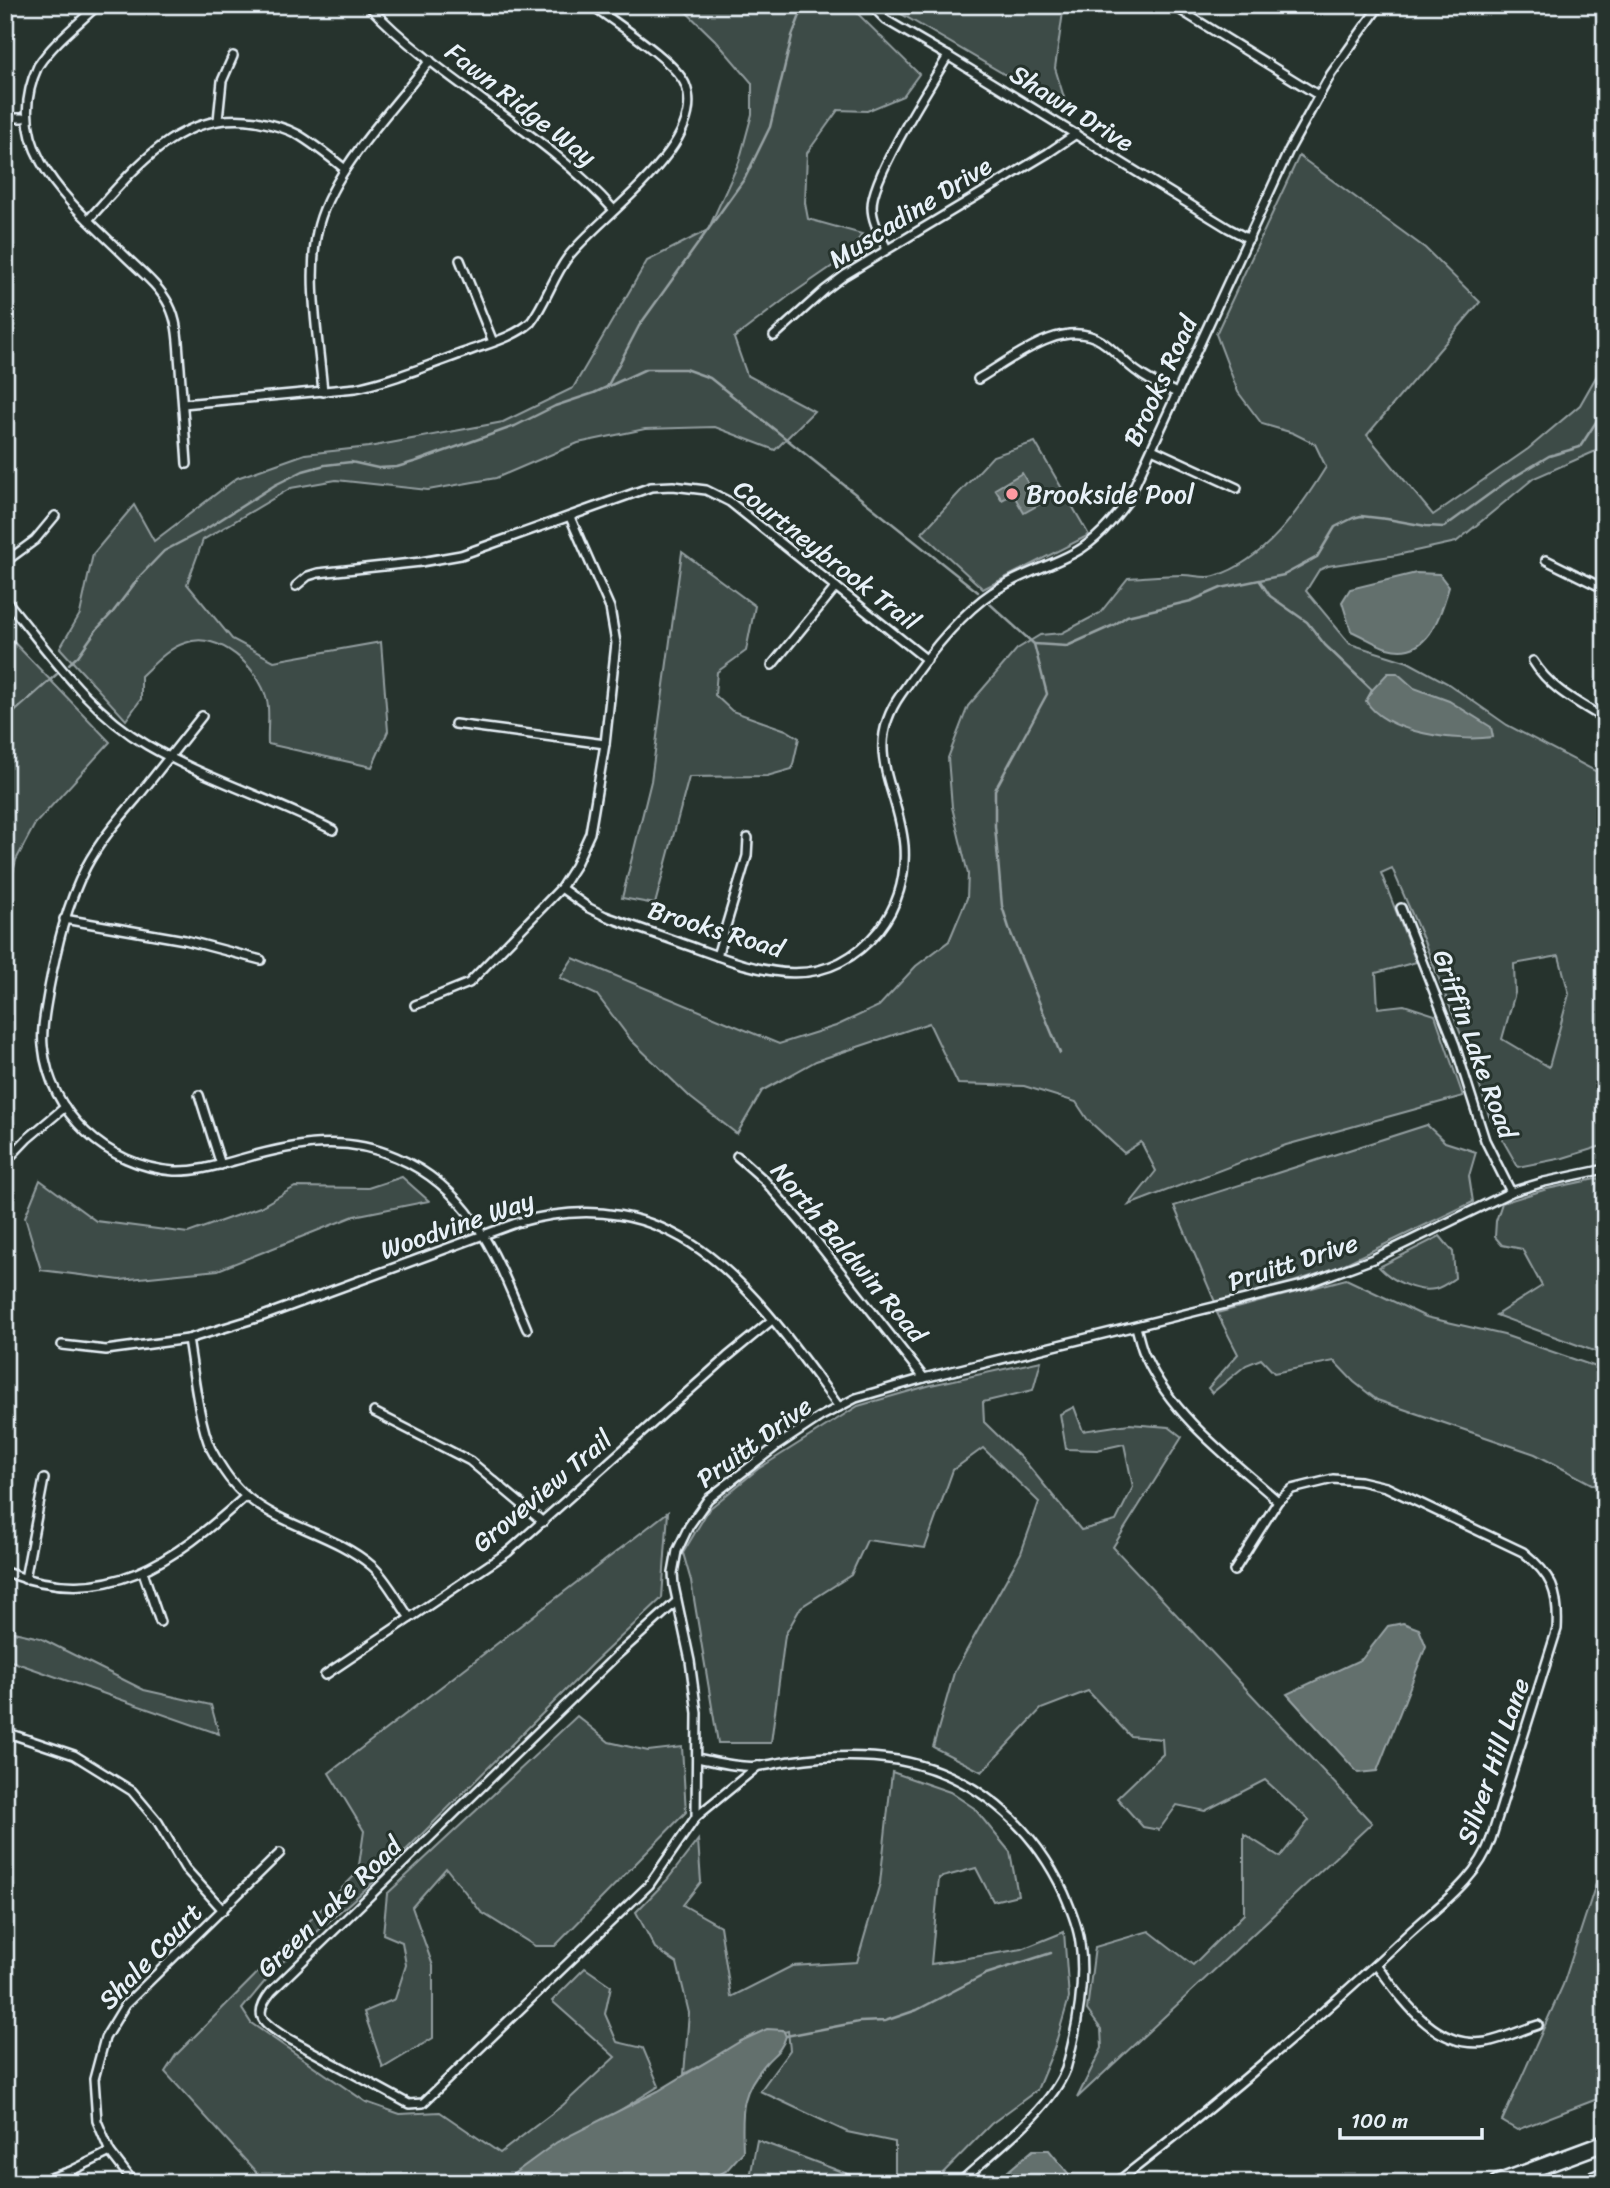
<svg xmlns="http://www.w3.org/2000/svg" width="1610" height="2188" viewBox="0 0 1610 2188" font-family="Sriracha,sans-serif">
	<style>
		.green { fill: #3e4b47; stroke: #939ea0; stroke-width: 2; fill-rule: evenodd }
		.water { fill: #636f6d; stroke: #98a3a5; stroke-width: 2 }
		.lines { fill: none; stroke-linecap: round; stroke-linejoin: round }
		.stream { stroke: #98a3a5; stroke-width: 2.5 }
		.street-casing { stroke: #e8f1f8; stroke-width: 12 }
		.highway-casing { stroke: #e8f1f8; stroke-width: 19 }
		.street { stroke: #26332d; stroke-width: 7 }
		.highway { stroke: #26332d; stroke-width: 14 }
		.poi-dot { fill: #ff9aa2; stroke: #26332d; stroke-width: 2.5 }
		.labels { text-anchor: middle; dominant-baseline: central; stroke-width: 6; stroke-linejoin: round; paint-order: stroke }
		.street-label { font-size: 26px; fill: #e8f1f8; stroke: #26332d }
		.poi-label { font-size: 26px; fill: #e8f1f8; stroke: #26332d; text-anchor: start }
	</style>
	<rect width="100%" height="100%" fill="#26332d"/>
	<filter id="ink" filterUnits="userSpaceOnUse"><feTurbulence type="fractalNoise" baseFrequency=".0143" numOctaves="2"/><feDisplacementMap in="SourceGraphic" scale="14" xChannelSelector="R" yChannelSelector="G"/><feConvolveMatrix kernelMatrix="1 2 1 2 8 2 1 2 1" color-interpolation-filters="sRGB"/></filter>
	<g filter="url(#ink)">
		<g class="green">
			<path d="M679,5H867L856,12L919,74L903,96L867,111L838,110L807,153L805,203L808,219L862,234L847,256L789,296L734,338L747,375L814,411L775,450L715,427L645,429L578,443L496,478L428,490L336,480L291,488L203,540L187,584L232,639L274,661L381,642L388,731L372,767L268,744C267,730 270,713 267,700C259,668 219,630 185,643C168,648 154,664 141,676V699L126,720L60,648L80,614L93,554L134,505L154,541L237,478L305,454L369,447L503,422L573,388L647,261L708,230L739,162L752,114V83L716,41Z"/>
			<path d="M886,5H1064L1055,68L1066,104L1004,74Z"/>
			<path d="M1299,156L1425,248L1480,302L1367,435L1433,515L1528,449L1580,405L1605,361V447L1534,478L1456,542L1397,555L1328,566L1319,570L1306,591L1350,644L1408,662L1447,683L1507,725L1605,776V1145L1563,1158L1518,1167L1489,1116L1473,1065L1423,939L1392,868L1381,873L1416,962L1376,973L1378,1008L1404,1005L1435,1015L1463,1096L1286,1145L1129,1205L1156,1171L1141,1142L1124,1153L1088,1120L1076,1102L1024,1086L958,1084L929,1023L816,1061L762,1091L737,1134L691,1098L631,1040L597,995L560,978L573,958L779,1044L836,1026L879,1006L916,966L949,941L967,898L968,874L952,807L948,758L968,706L1017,649L1040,635L1062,633L1100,613L1128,578C1146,577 1165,575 1183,575C1193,575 1206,579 1215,576C1265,561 1300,509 1326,467L1315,444L1293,433L1262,424L1238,392L1216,334ZM1559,956L1569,994L1549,1067L1502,1039L1515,993L1514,964Z"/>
			<path d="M1035,442L1089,535L983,589L922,533L993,456Z"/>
			<path d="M682,552L755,606L746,651L717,672L715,695L732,711L786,730L799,738L792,769L767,776L689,777L655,904L622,898L651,781Z"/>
			<path d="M5,633L110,742L35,824L16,860L5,907Z"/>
			<path d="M1427,1125L1445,1142L1476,1152L1469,1176L1473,1202L1336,1268L1293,1282L1215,1302L1174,1206Z"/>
			<path d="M402,1177L429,1201L354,1216L218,1270L120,1280L41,1270L25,1217L40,1180L96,1221L188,1233L260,1207L295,1187L368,1188Z"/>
			<path d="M1605,1177V1355L1496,1315L1542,1286L1522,1249L1502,1245L1495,1237L1496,1221L1502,1203L1547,1189Z"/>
			<path d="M1440,1236L1453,1252L1455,1278C1449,1282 1441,1288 1435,1289C1416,1293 1391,1280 1379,1267Z"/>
			<path d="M1346,1279L1426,1317L1504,1335L1605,1370V1491L1535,1454L1377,1400L1354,1382L1334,1361L1274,1373L1261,1359L1246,1365L1212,1393L1208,1388L1238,1354L1217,1313Z"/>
			<path d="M1041,1361L1033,1390L983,1402L984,1422L1027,1464L1081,1530L1116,1521L1133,1487L1124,1444L1097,1450L1066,1449L1060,1414L1074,1407L1083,1431L1129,1424L1169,1427L1182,1437L1113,1547L1372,1823L1077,2098L1102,2048L1101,2029L1087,2010L1095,1947L1149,1931L1193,1965L1244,1914V1834L1280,1857L1309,1820L1265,1780L1205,1811L1177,1805L1159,1830L1143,1827L1117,1798L1163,1754L1162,1739L1130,1736L1088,1691L1041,1709L982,1772L933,1747L954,1673L1021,1553L1039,1502L983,1448L953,1470L925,1548L867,1540L851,1575L801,1607L785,1635L771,1743H718L691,1581L683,1553L709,1509L758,1469L858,1406L931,1385Z"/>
			<path d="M668,1512L662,1598L592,1664L377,1879L276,1968L242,2009L251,2023L366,2102L400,2114L440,2112L500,2153L563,2105L615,2057L552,2001L585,1968L611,1986L605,2014L617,2042L643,2048L659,2086L595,2126L512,2183H266L165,2072L176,2055L358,1872L364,1831L329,1773Z"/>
			<path d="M5,1630L40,1638L144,1690L211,1705L219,1734L5,1659Z"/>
			<path d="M577,1716L609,1742L648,1751L682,1747L686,1812L555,1946H535L481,1912L446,1868L412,1907L433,1966V2038L383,2068L364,2012L395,1999L406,1965L402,1942L383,1934L387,1894Z"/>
			<path d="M892,1772L950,1792L974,1808L1010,1852L1018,1895L993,1901L976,1868L939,1878L931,1964L1022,1949L1064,1932L1069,1998L1054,2049L1037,2090L991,2124L933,2183H895V2142L847,2132L760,2091L790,2050L788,2031L745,2042L684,2074L689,2013L677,1963L655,1948L636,1912L667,1880L698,1840L701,1882L683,1905L720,1926L731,1997L792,1966L857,1962L880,1883Z"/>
			<path d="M1605,1856V2096L1517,2130L1502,2121L1563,1985Z"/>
			<path d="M757,2140L850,2175L894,2183H749Z"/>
		</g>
		<g class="water">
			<path d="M1022,473L1040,504L1024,513L1013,494L1002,500L995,489Z"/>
			<path d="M1416,573L1439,574L1449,587C1440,618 1427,660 1387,648C1375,644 1363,636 1351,631L1342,602L1350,589Z"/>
			<path d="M1388,673H1397L1414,688L1449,701L1491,727L1493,737C1458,742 1386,734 1366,701L1372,690Z"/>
			<path d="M1403,1623L1419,1629L1426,1646L1377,1771L1358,1773L1287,1694L1362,1659L1388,1626Z"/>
			<path d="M767,2029L783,2030L786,2036C782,2050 775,2053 766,2063C739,2094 742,2113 743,2152L726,2171L704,2183H501L557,2142L658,2091L741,2041Z"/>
			<path d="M1033,2150H1049L1072,2178L1071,2183H994Z"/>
		</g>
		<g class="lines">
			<g class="stream">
				<path d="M607,387L639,326L745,178L770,127L792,36L804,5"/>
				<path d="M1260,581L1270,596L1307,622L1325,645L1372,690"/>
				<path d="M990,604L1034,644L1047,694L995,790V826L1002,906L1010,931L1060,1053"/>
				<path d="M1034,644L1067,646L1114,625L1127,616L1191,601L1221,588L1284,575L1317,557L1335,527L1353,518L1361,516L1387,519L1426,526L1444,527L1506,482L1549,456L1580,447L1605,408"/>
				<path d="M69,664L78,656L97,629L113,612L141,575L164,551L206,529L275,485L303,471L325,465L351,462L378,468L397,467L417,461L515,426L555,406L594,393L646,369H685L710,378L978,592"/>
				<path d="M5,720L57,674"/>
				<path d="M786,2036L859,2022L885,2021L917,2010L986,1974L1051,1953"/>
			</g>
			<g class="street-casing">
				<g id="street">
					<path d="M98,5C78,24 53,43 38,66C0,148 71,203 123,254C139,270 159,285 169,305C179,324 178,348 180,368C182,400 185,432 187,464"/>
					<path d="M368,5C441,83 543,130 614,210"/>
					<path d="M1172,5L1318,95"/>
					<path d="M876,10L886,20L948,56L1228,228L1249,239"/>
					<path d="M5,118H22"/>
					<path d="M218,120L222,81L233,56"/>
					<path d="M88,220C135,169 178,109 256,121C270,124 284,127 297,134C314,144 330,157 345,169"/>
					<path d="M887,249C881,236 872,222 872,207C871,178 931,84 948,56"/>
					<path d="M460,260L493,342"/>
					<path d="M774,336L825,290L845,275L1048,153L1076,134"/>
					<path d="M978,379C1012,359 1063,317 1101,341C1115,350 1125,364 1139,373C1150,382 1165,387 1177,393"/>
					<path d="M323,392C319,342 307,281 317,232C329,172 394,109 430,60"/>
					<path d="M183,404L356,388C394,380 429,365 466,352C487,344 515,337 531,322C546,302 553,277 568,257C598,217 711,143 685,84C674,60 615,23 592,5"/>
					<path d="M1152,449L1237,488"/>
					<path d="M1546,560L1605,589"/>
					<path d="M5,562L35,540L55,516"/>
					<path d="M296,586L308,576L318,573L421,562L461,555L651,487L673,486L706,490L730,502L927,660"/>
					<path d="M5,599C48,651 88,711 147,745C206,779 272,799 333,830"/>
					<path d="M1533,661C1550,689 1577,702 1605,719"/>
					<path d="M772,665L836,587"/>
					<path d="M202,716C180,744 158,771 136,799C118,820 99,842 86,867C66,906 57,946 49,988C46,1008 41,1027 43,1046C50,1114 107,1166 174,1171C197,1172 219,1165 241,1159C294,1144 344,1134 396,1157C473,1190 497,1258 527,1329"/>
					<path d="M455,724L605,744"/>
					<path d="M561,888L589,908L605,916C635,927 665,937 695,948C761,972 825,996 879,930C898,906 906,876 904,846C899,788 861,751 901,694C925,659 958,615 993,592C1017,575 1048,567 1074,553C1096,541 1112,522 1127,502L1289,150L1331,74L1380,5"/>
					<path d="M1401,908L1455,1045L1485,1140L1511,1192"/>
					<path d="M64,919L185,940L261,960"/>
					<path d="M717,956L747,856L748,838"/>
					<path d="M415,1005L469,983L561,888L575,866L590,833L605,744L616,643L610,608L570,517"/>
					<path d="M199,1095L221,1165"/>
					<path d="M737,1156L764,1180L810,1233L924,1378"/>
					<path d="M5,1162L27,1139L65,1107"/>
					<path d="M1136,1327C1139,1337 1141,1349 1146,1358C1173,1417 1231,1459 1278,1501"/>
					<path d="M188,1339C193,1368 199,1424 211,1449C220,1466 231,1484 246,1496C283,1527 335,1534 372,1566C387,1579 398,1602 410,1618"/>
					<path d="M62,1345L106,1350L188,1339L263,1316L516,1223C679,1177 754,1291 839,1407"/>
					<path d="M374,1412L470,1461L543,1522"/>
					<path d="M5,1572C109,1610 172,1562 246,1496"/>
					<path d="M143,1572L160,1622"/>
					<path d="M25,1579L44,1479"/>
					<path d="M676,1602L616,1656L271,1992C253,2015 261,2021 282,2035L409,2104L423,2103L649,1885L696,1817L758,1766"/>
					<path d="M325,1675L508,1552L727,1357L772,1320"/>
					<path d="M5,1732L74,1755L132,1791L158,1822L185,1868L223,1910"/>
					<path d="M697,1758C717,1762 739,1768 760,1766C770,1765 781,1762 791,1761C825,1756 863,1755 897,1760C973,1773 1032,1824 1064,1893C1071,1909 1078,1926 1080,1943C1086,1984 1077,2029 1066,2069C1049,2112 993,2151 959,2183"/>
					<path d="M696,1817L697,1713L690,1661L674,1586L673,1573L677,1551L689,1526L708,1499L778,1445L820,1417L856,1398L924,1378L1303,1285L1373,1259L1511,1192L1544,1182L1605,1169"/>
					<path d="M1376,1964C1403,2000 1435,2050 1486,2042C1503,2039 1521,2030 1538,2025"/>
					<path d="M36,2183L71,2171L110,2152"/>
					<path d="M134,2183L110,2152L97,2121L94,2079L105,2038L125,2005L280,1853"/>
					<path d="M1116,2183C1217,2104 1315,2022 1408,1934C1439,1905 1477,1880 1491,1839L1557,1629C1559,1592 1552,1575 1523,1552L1386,1487L1360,1481L1333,1479L1292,1489L1278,1501L1234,1571"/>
				</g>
			</g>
			<g class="highway-casing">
				<g id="highway">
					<path d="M1497,2183L1605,2143"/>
					<path d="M1585,2183L1605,2175"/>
				</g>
			</g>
			<use href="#street" class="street"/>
			<use href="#highway" class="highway"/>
		</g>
	</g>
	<circle class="poi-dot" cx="1012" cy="494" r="7"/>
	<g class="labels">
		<g class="street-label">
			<text transform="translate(521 104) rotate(38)">Fawn Ridge Way</text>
			<text transform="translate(1072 108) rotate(32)">Shawn Drive</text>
			<text transform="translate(910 212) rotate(-32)">Muscadine Drive</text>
			<text transform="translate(1160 381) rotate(-65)">Brooks Road</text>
			<text transform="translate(827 555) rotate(38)">Courtneybrook Trail</text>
			<text transform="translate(716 929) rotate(17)">Brooks Road</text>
			<text transform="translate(1475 1044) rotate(70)">Griffin Lake Road</text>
			<text transform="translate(457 1225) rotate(-19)">Woodvine Way</text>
			<text transform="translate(849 1252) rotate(50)">North Baldwin Road</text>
			<text transform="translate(1293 1262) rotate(-18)">Pruitt Drive</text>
			<text transform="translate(754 1442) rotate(-36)">Pruitt Drive</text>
			<text transform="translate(542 1491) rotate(-40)">Groveview Trail</text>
			<text transform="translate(1493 1761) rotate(-71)">Silver Hill Lane</text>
			<text transform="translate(329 1907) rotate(-44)">Green Lake Road</text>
			<text transform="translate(150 1956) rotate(-46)">Shale Court</text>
		</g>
		<g class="poi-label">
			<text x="1026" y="494">Brookside Pool</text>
		</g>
	</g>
	<rect width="1610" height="2188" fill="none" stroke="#26332d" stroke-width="28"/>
	<rect x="14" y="14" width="1582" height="2160" fill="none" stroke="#e8f1f8" stroke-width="2.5" filter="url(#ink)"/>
	<path d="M1340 2128v10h142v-10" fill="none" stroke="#e8f1f8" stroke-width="3.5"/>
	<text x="1351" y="2128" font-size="21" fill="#e8f1f8" stroke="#26332d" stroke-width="5" paint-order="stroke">100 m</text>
</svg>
